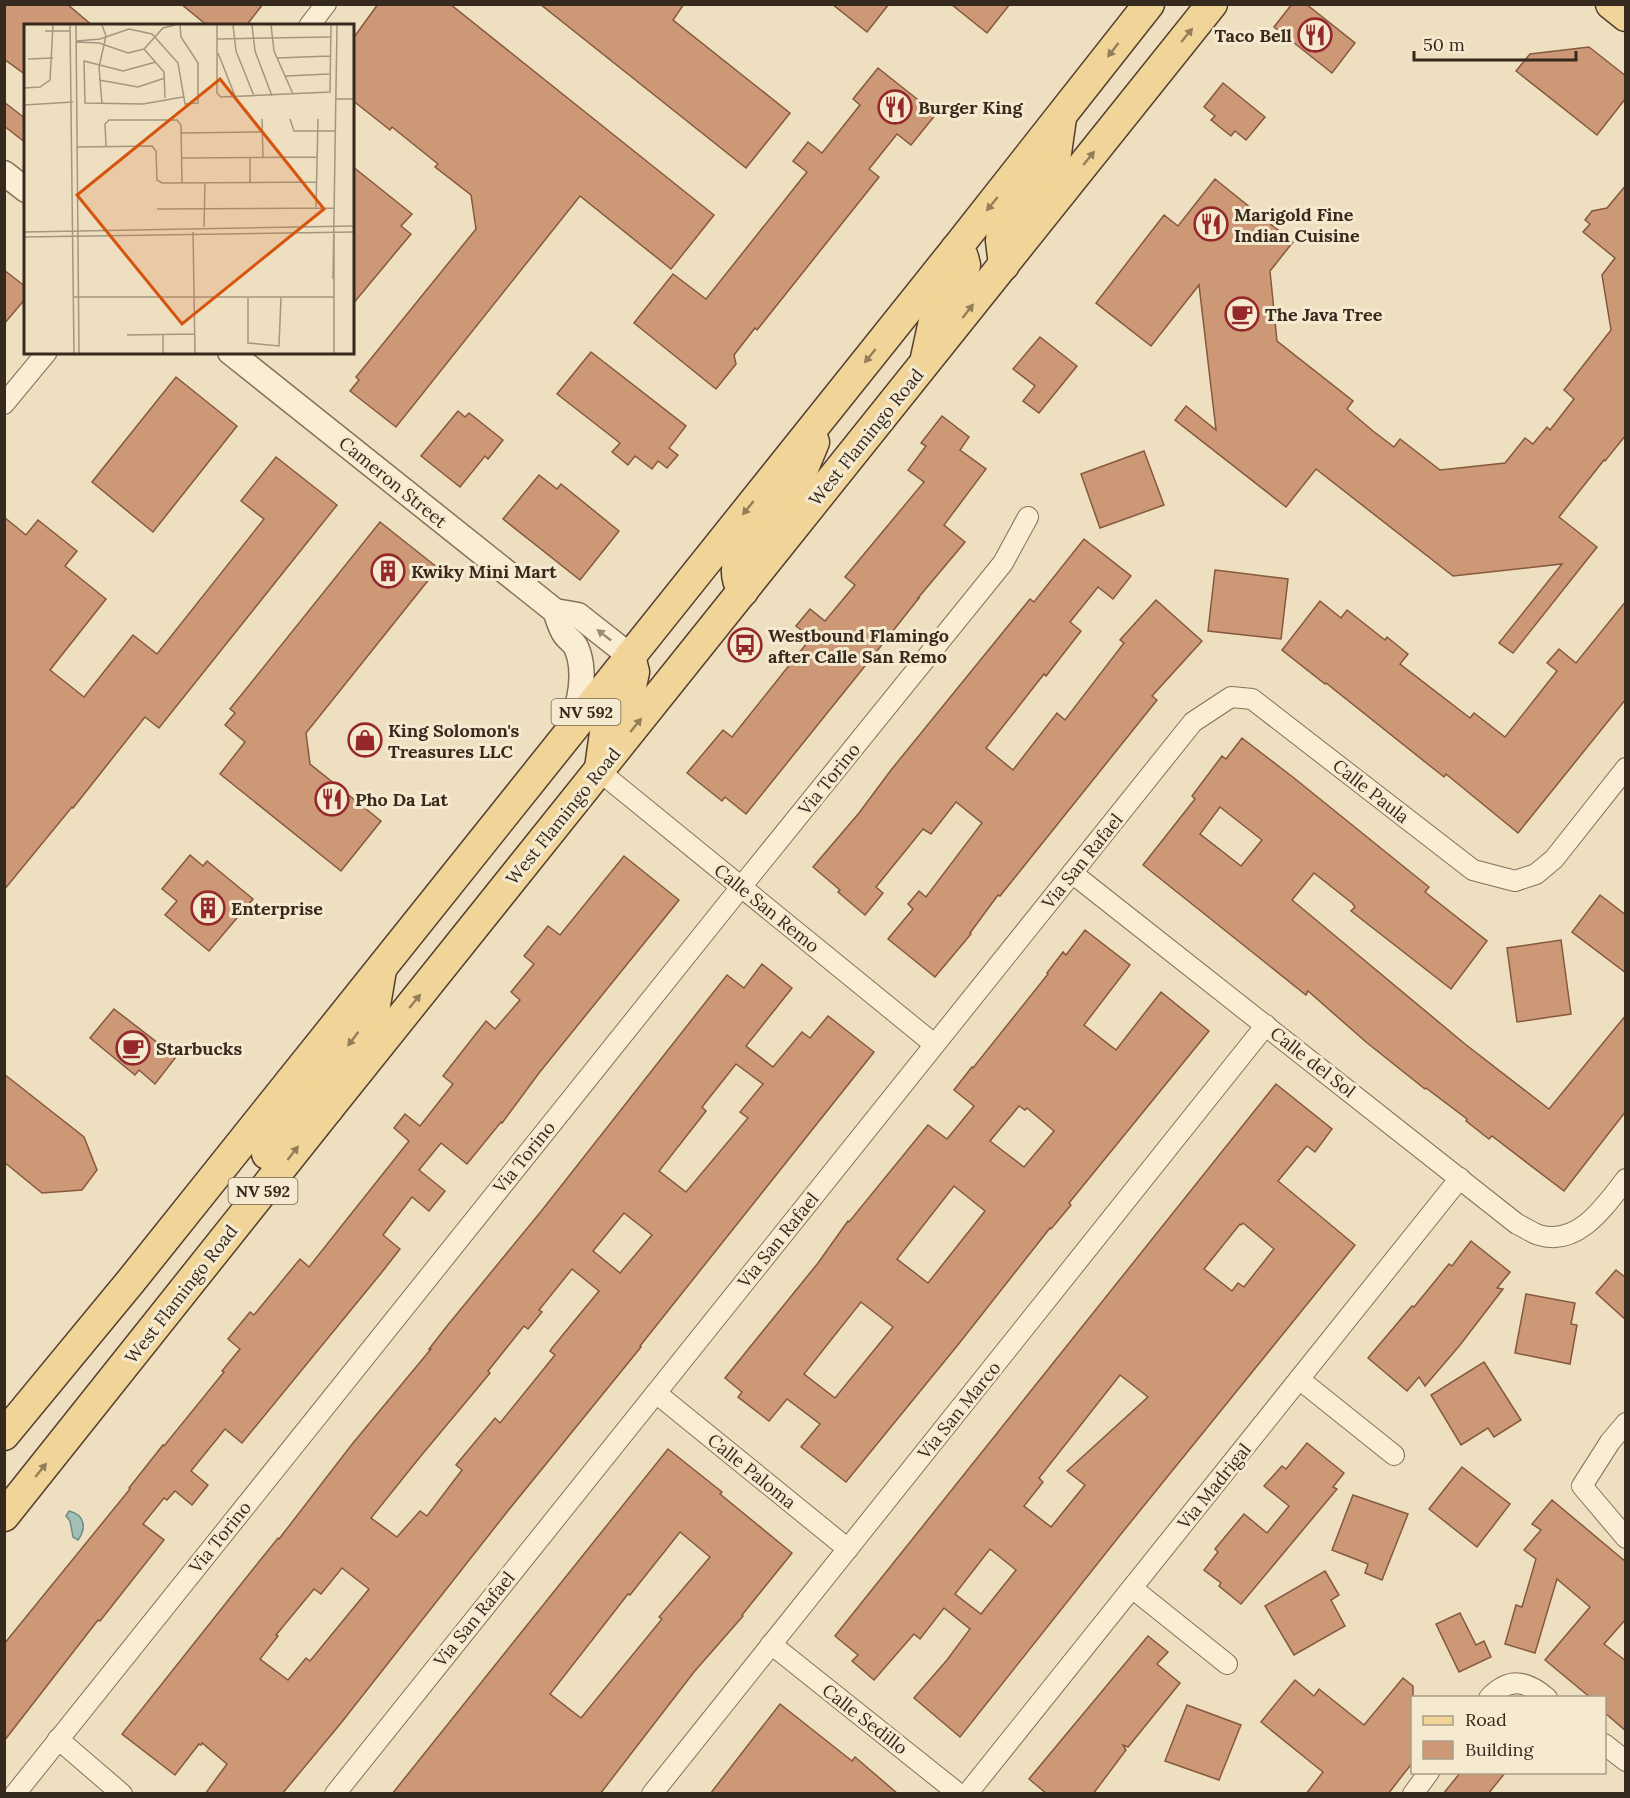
<svg xmlns="http://www.w3.org/2000/svg" width="1630" height="1798" viewBox="0 0 1630 1798" font-family="Lora,serif">
	<style>
		.water { fill: #a3c0b7; stroke: #6a8d84; stroke-width: 1.5 }
		.building { fill: #cc9876; stroke: #86593e; stroke-width: 1.5; fill-rule: evenodd }
		.lines { fill: none; stroke-linecap: round; stroke-linejoin: round }
		.minor-casing { stroke: #877058; stroke-width: 22 }
		.tertiary-casing { stroke: #877058; stroke-width: 27 }
		.primary-casing { stroke: #543e2d; stroke-width: 33 }
		.minor { stroke: #f9edd3; stroke-width: 20 }
		.tertiary { stroke: #f9edd3; stroke-width: 24 }
		.primary { stroke: #f1d497; stroke-width: 30 }
		.oneway { fill: #947e5a }
		.oneway2 { fill: #988b78 }
		.labels { text-anchor: middle; dominant-baseline: central; stroke-width: 6; stroke-linejoin: round; paint-order: stroke }
		.shield { fill: #f5ead0; stroke: #6f6353; stroke-width: 1.5 }
		.shield-label { font-size: 16px; font-weight: bold; fill: #36291d }
		.poi-label { font-size: 18px; font-weight: bold; fill: #36291d; stroke: #f5ead0; text-anchor: start }
		.street-label { font-size: 18px; fill: #36291d; stroke: #f5ead0 }
		.inset-road { fill: none; stroke: #a4967f; stroke-width: 1.5 }
		.view { fill: #d6540e; fill-opacity: 0.15; stroke: #d6540e; stroke-width: 3 }
		.inset-edge { fill: none; stroke: #36291d; stroke-width: 3 }
	</style>
	<rect width="100%" height="100%" fill="#eedfc0"/>
	<path class="water" d="M69,1511C86,1515 86,1529 78,1540L73,1537L70,1521L66,1516Z"/>
	<g class="building">
		<path d="M4,4H67L93,26H26V75L4,59Z"/>
		<path d="M181,4H263L246,26H208Z"/>
		<path d="M378,4H450L714,215L671,269L580,196L396,427L350,391L359,380L356,377L365,366L476,229L471,195L435,167L438,164L392,127L390,130L352,100V40Z"/>
		<path d="M540,4H684L673,20L790,113L746,168Z"/>
		<path d="M832,4H889L867,32Z"/>
		<path d="M951,4H1010L987,33Z"/>
		<path d="M1292,4H1306L1355,43L1332,73L1274,27Z"/>
		<path d="M1589,47L1626,76V98L1597,135L1516,71L1530,54Z"/>
		<path d="M878,68L936,114L911,145L897,134L869,169L879,177L757,330L755,328L734,355L736,364L716,389L634,323L673,274L706,299L807,172L793,161L808,142L822,153L860,105L853,99Z"/>
		<path d="M1223,83L1265,117L1246,140L1235,131L1231,136L1211,120L1215,116L1204,107Z"/>
		<path d="M4,102L26,119V143L4,126Z"/>
		<path d="M352,166L412,214L401,226L411,234L352,305Z"/>
		<path d="M1215,179L1293,242L1270,271L1277,341L1353,401L1347,409L1373,431L1394,447L1400,439L1440,470L1505,463L1525,438L1533,444L1547,427L1550,430L1574,399L1564,390L1611,330L1602,275L1615,258L1583,232L1590,224L1585,220L1592,211L1607,208L1626,185V435L1605,461L1604,460L1559,517L1597,547L1513,653L1499,643L1562,564L1453,576L1316,469L1286,507L1175,420L1186,406L1216,430L1199,285L1151,346L1096,303L1164,215L1178,226Z"/>
		<path d="M4,270L26,287V298L4,324Z"/>
		<path d="M1040,337L1077,366L1039,413L1023,401L1035,386L1013,369Z"/>
		<path d="M591,352L686,426L669,448L678,455L667,468L658,461L652,469L635,456L628,465L612,452L620,443L557,394Z"/>
		<path d="M176,377L237,426L153,532L92,482Z"/>
		<path d="M458,411L465,417L469,413L503,440L488,459L485,456L460,487L421,456Z"/>
		<path d="M942,416L969,437L960,450L986,469L944,525L965,542L918,598H919L873,656L746,814L725,797L722,801L687,773L723,730L732,737L811,638L796,626L810,609L825,621L855,585L845,577L924,482L908,470L926,446L921,443Z"/>
		<path d="M1144,451L1164,505L1100,528L1081,474Z"/>
		<path d="M276,457L337,505L159,728L145,717L73,808L72,807L4,890V517L26,535L38,520L77,551L65,566L106,599L50,670L84,697L133,635L157,654L264,519L241,501Z"/>
		<path d="M539,475L557,489L561,484L619,531L580,580L503,519Z"/>
		<path d="M380,522L438,568L306,733L310,764L381,821L341,871L220,774L245,742L225,725L235,713L230,709Z"/>
		<path d="M1084,539L1131,576L1113,599L1098,587L1070,622L1081,631L1046,676L1044,674L986,748L1013,770L1057,713L1065,720L1124,643L1120,640L1156,600L1202,641L1152,696L1157,700L1000,896L998,895L970,933L971,934L935,977L888,939L913,909L908,904L919,891L926,897L982,823L956,802L931,834L923,829L876,887L883,893L865,915L838,892L840,890L813,867L859,813L891,770L1030,599L1034,602Z"/>
		<path d="M1215,570L1288,579L1281,639L1208,631Z"/>
		<path d="M1320,601L1341,618L1347,610L1385,640L1387,637L1408,654L1400,664L1470,718L1474,713L1505,737L1557,671L1547,663L1559,649L1576,663L1626,601V699L1518,833L1446,774L1444,777L1326,683L1325,684L1282,650Z"/>
		<path d="M1242,738L1294,778L1429,887L1425,892L1487,941L1451,989L1351,911L1355,907L1352,903L1314,873L1292,900L1465,1044L1549,1109L1626,1015V1111L1564,1191L1492,1136L1489,1139L1466,1121L1467,1119L1426,1088L1425,1089L1366,1042L1308,991L1306,995L1143,865L1195,799L1192,796L1222,756L1226,759ZM1220,807L1262,840L1241,866L1200,834Z"/>
		<path d="M190,855L203,866L207,861L253,899L209,951L165,915L177,901L162,889Z"/>
		<path d="M624,856L679,900L539,1073L502,1123L501,1122L467,1164L441,1143L419,1170L445,1191L429,1211L412,1197L383,1235L400,1249L382,1272L242,1443L225,1429L191,1471L208,1485L192,1505L175,1491L167,1500L164,1498L143,1524L164,1540L100,1621L98,1620L4,1741V1644L130,1489L129,1488L163,1445L164,1446L224,1372L222,1371L240,1349L228,1339L250,1312L254,1315L300,1259L309,1267L409,1141L394,1128L405,1114L420,1126L453,1084L443,1076L486,1021L495,1029L520,1000L511,992L534,964L524,956L548,926L560,935Z"/>
		<path d="M1600,895L1626,915V973L1572,932Z"/>
		<path d="M1085,930L1130,965L1084,1025L1116,1050L1161,992L1209,1031L1069,1203L1071,1205L1051,1229L1050,1228L957,1346L846,1482L801,1447L820,1424L787,1399L769,1421L738,1397L742,1392L725,1378L818,1263L848,1221L849,1222L928,1125L947,1139L974,1106L954,1090L972,1067L973,1068L1048,974L1047,973L1063,952L1066,955ZM1019,1106L1025,1110L1027,1108L1054,1131L1024,1167L990,1141ZM954,1186L985,1211L928,1283L897,1259ZM861,1302L893,1327L835,1398L804,1374Z"/>
		<path d="M1561,940L1571,1014L1517,1022L1507,948Z"/>
		<path d="M762,964L792,988L746,1046L773,1067L802,1032L810,1038L828,1016L874,1052L640,1346L641,1347L507,1512L341,1723L282,1794H205L227,1764L202,1743L201,1745L199,1744L175,1775L122,1734L234,1593L278,1538L279,1539L353,1443L431,1349H429L447,1326L543,1209L727,975L744,988ZM736,1064L763,1084L740,1112L748,1118L686,1192L659,1171L706,1111L702,1107ZM624,1213L652,1235L620,1273L593,1251ZM572,1269L599,1291L552,1348L550,1351L555,1355L500,1423L495,1418L456,1465L462,1470L427,1516L420,1511L397,1537L371,1518L420,1457L490,1373L488,1371L524,1326L528,1329L542,1312L539,1310ZM342,1568L369,1589L310,1661L306,1658L288,1680L260,1659L278,1636L276,1635L314,1589L321,1594Z"/>
		<path d="M114,1009L176,1057L155,1084L139,1070L135,1075L90,1038Z"/>
		<path d="M4,1074L84,1137L97,1170L82,1190L42,1193L4,1162Z"/>
		<path d="M1276,1084L1332,1129L1315,1152L1307,1146L1278,1181L1355,1245L1121,1534L960,1737L914,1698L947,1660L970,1629L944,1608L920,1639L914,1634L874,1680L852,1661L858,1655L835,1636ZM1243,1223L1274,1249L1244,1287L1238,1283L1232,1291L1204,1269L1240,1224L1241,1225ZM1120,1375L1148,1397L1067,1471L1085,1485L1051,1527L1024,1506L1043,1482L1039,1478ZM990,1549L1016,1570L981,1614L955,1594Z"/>
		<path d="M1471,1241L1510,1272L1497,1288L1503,1289L1460,1345L1425,1386L1419,1377L1407,1391L1368,1358L1412,1306L1414,1307L1449,1264L1452,1266Z"/>
		<path d="M1616,1270L1626,1278V1320L1596,1293Z"/>
		<path d="M1526,1294L1575,1303L1571,1324L1577,1325L1570,1364L1515,1353Z"/>
		<path d="M1484,1362L1521,1420L1494,1437L1488,1428L1461,1445L1431,1395Z"/>
		<path d="M1307,1443L1344,1473L1333,1487L1337,1489L1241,1604L1219,1586L1221,1583L1204,1570L1218,1552L1215,1549L1244,1514L1267,1533L1289,1506L1264,1486L1282,1466L1286,1469Z"/>
		<path d="M668,1449L722,1492L720,1494L792,1553L742,1615L743,1616L694,1672L600,1794H392ZM680,1532L710,1557L659,1617L662,1619L581,1718L550,1694L628,1594L630,1595Z"/>
		<path d="M1462,1467L1510,1504L1477,1547L1429,1509Z"/>
		<path d="M1353,1495L1408,1514L1382,1580L1365,1573L1368,1564L1332,1550Z"/>
		<path d="M1552,1500L1626,1562V1619L1604,1644L1626,1661V1731L1605,1713V1698H1591L1545,1660L1590,1607L1557,1579L1535,1653L1505,1644L1516,1605L1522,1607L1536,1559L1524,1550L1541,1530L1532,1524Z"/>
		<path d="M1325,1571L1339,1595L1331,1600L1345,1626L1294,1655L1265,1606Z"/>
		<path d="M1460,1613L1476,1645L1484,1641L1491,1657L1459,1672L1436,1624Z"/>
		<path d="M1148,1636L1168,1652L1157,1664L1180,1683L1128,1747L1123,1745L1126,1750L1093,1794H1047L1029,1779Z"/>
		<path d="M1403,1678L1413,1686V1762L1388,1794H1306L1323,1772L1261,1722L1295,1680L1314,1696L1319,1689L1364,1725Z"/>
		<path d="M780,1704L852,1761L855,1757L898,1794H710Z"/>
		<path d="M1187,1705L1241,1725L1219,1780L1165,1761Z"/>
		<path d="M1460,1773H1505L1488,1794H1443Z"/>
	</g>
	<g class="lines">
		<g class="minor-casing">
			<g id="minor">
				<path d="M309,26L326,4"/>
				<path d="M4,404L47,352"/>
				<path d="M599,771L934,1044"/>
				<path d="M1072,873L1517,1224C1524,1227 1532,1233 1539,1235C1578,1247 1605,1206 1626,1179"/>
				<path d="M1299,1379L1394,1455"/>
				<path d="M656,1393L848,1549"/>
				<path d="M1626,1423L1610,1442L1582,1486L1626,1538"/>
				<path d="M1132,1588L1227,1664"/>
				<path d="M771,1644L959,1794"/>
				<path d="M1489,1698C1509,1677 1526,1680 1547,1698"/>
				<path d="M58,1739L122,1794"/>
				<path d="M1604,1744L1626,1761"/>
				<path d="M15,1794L741,887L1003,563L1028,517"/>
				<path d="M335,1794L1193,722L1231,697L1252,699L1473,870L1515,881L1536,874L1554,859L1626,768"/>
				<path d="M652,1794L1266,1025"/>
				<path d="M967,1794L1460,1178"/>
				<path d="M1413,1794L1429,1772"/>
			</g>
		</g>
		<g class="tertiary-casing">
			<g id="tertiary">
				<path d="M4,173L26,190"/>
				<path d="M230,352L555,611L578,615L630,656"/>
				<path d="M555,611C558,618 560,627 564,633C567,639 573,641 576,647C587,671 580,704 570,726"/>
			</g>
		</g>
		<g class="primary-casing">
			<g id="primary">
				<path d="M1611,4L1626,16"/>
				<path d="M1004,265L1001,241L1002,229L1012,214L1055,160L1061,118"/>
				<path d="M926,358L936,312L951,294L961,276L965,265L963,257L956,249"/>
				<path d="M743,591C735,578 735,567 741,554L795,488L814,442"/>
				<path d="M600,768L606,726L625,700L631,686L634,672L630,656"/>
				<path d="M328,1109L325,1101L323,1087L328,1072L374,1011L381,970"/>
				<path d="M267,1154C279,1138 301,1115 303,1096L291,1081"/>
				<path d="M4,1435L131,1281L956,249L1149,4"/>
				<path d="M4,1516L328,1109L1212,4"/>
			</g>
		</g>
		<use href="#minor" class="minor"/>
		<use href="#tertiary" class="tertiary"/>
		<use href="#primary" class="primary"/>
	</g>
	<defs><path id="oneway-solid" d="M-6-.8H1V-3.2L6.5 0L1 3.2V.8H-6Z" transform="scale(1.5)"/></defs>
	<g class="oneway">
		<use href="#oneway-solid" transform="translate(1187 35) rotate(-51)"/>
		<use href="#oneway-solid" transform="translate(1113 50) rotate(128)"/>
		<use href="#oneway-solid" transform="translate(1089 158) rotate(-51)"/>
		<use href="#oneway-solid" transform="translate(992 204) rotate(129)"/>
		<use href="#oneway-solid" transform="translate(968 311) rotate(-52)"/>
		<use href="#oneway-solid" transform="translate(870 356) rotate(129)"/>
		<use href="#oneway-solid" transform="translate(748 508) rotate(129)"/>
		<use href="#oneway-solid" transform="translate(636 725) rotate(-51)"/>
		<use href="#oneway-solid" transform="translate(415 1001) rotate(-51)"/>
		<use href="#oneway-solid" transform="translate(353 1039) rotate(127)"/>
		<use href="#oneway-solid" transform="translate(293 1153) rotate(-52)"/>
		<use href="#oneway-solid" transform="translate(41 1470) rotate(-51)"/>
	</g>
	<use class="oneway2" href="#oneway-solid" transform="translate(604 635) rotate(-142)"/>
	<defs>
		<g id="restaurant-ring" transform="scale(1.725)"><circle r="9.5" fill="#f5ead0" stroke="#95282b" stroke-width="1.5"/><path d="M-5-6h1v4h1v-4h1v4h1v-4h1v5L-1.5 .5V6h-2V.5L-5-1ZM5-6V6H3V1.5H1.5Q1.5-4 5-6Z" fill="#95282b"/></g>
		<g id="cafe-ring" transform="scale(1.725)"><circle r="9.5" fill="#f5ead0" stroke="#95282b" stroke-width="1.5"/><path d="M-5.5-4.5H6V0H3Q3 3.5 0 3.5H-2.5Q-5.5 3.5-5.5 0ZM3-3.2v2h1.7v-2ZM-6 4.5H4V6H-6Z" fill="#95282b"/></g>
		<g id="building-ring" transform="scale(1.725)"><circle r="9.5" fill="#f5ead0" stroke="#95282b" stroke-width="1.5"/><path d="M-4-6H4V6H1V3H-1V6H-4ZM-2.5-4.3h1.7v1.8h-1.7ZM.8-4.3h1.7v1.8H.8ZM-2.5-1h1.7V.8h-1.7ZM.8-1h1.7V.8H.8Z" fill="#95282b"/></g>
		<g id="bus-ring" transform="scale(1.725)"><circle r="9.5" fill="#f5ead0" stroke="#95282b" stroke-width="1.5"/><path d="M-5-6H5V4H4V6H2V4H-2V6H-4V4H-5ZM-3.5-4V0h7V-4ZM-3.5 1.2v1.5H-2V1.2ZM2 1.2v1.5H3.5V1.2Z" fill="#95282b"/></g>
		<g id="shop-ring" transform="scale(1.725)"><circle r="9.5" fill="#f5ead0" stroke="#95282b" stroke-width="1.5"/><path d="M-5-2.5h2.3a2.7 3.5 0 0 1 5.4 0H5L5.5 6h-11ZM-1.5-2.5h3a1.5 2.3 0 0 0-3 0Z" fill="#95282b"/></g>
	</defs>
	<g fill-rule="evenodd">
		<use href="#restaurant-ring" x="1315" y="35"/>
		<use href="#restaurant-ring" x="895" y="107"/>
		<use href="#restaurant-ring" x="1211" y="224"/>
		<use href="#cafe-ring" x="1242" y="314"/>
		<use href="#building-ring" x="388" y="571"/>
		<use href="#bus-ring" x="745" y="645"/>
		<use href="#shop-ring" x="365" y="740"/>
		<use href="#restaurant-ring" x="332" y="799"/>
		<use href="#building-ring" x="208" y="908"/>
		<use href="#cafe-ring" x="133" y="1048"/>
	</g>
	<g class="labels">
		<g class="shield">
			<rect x="551.5" y="699" width="69" height="26" rx="4.5"/>
			<rect x="228.5" y="1178" width="69" height="26" rx="4.5"/>
		</g>
		<g class="shield-label">
			<text x="586" y="712">NV 592</text>
			<text x="263" y="1191">NV 592</text>
		</g>
		<g class="poi-label">
			<text x="1292" y="35" text-anchor="end">Taco Bell</text>
			<text x="918" y="107">Burger King</text>
			<text x="1234" y="214">Marigold Fine<tspan x="1234" dy="21">Indian Cuisine</tspan></text>
			<text x="1265" y="314">The Java Tree</text>
			<text x="411" y="571">Kwiky Mini Mart</text>
			<text x="768" y="635">Westbound Flamingo<tspan x="768" dy="21">after Calle San Remo</tspan></text>
			<text x="388" y="730">King Solomon's<tspan x="388" dy="21">Treasures LLC</tspan></text>
			<text x="355" y="799">Pho Da Lat</text>
			<text x="231" y="908">Enterprise</text>
			<text x="156" y="1048">Starbucks</text>
		</g>
		<g class="street-label">
			<text transform="translate(866 437) rotate(-51)">West Flamingo Road</text>
			<text transform="translate(393 482) rotate(39)">Cameron Street</text>
			<text transform="translate(829 779) rotate(-51)">Via Torino</text>
			<text transform="translate(1371 791) rotate(38)">Calle Paula</text>
			<text transform="translate(563 816) rotate(-51)">West Flamingo Road</text>
			<text transform="translate(1082 861) rotate(-51)">Via San Rafael</text>
			<text transform="translate(767 908) rotate(39)">Calle San Remo</text>
			<text transform="translate(1313 1062) rotate(38)">Calle del Sol</text>
			<text transform="translate(524 1157) rotate(-51)">Via Torino</text>
			<text transform="translate(778 1240) rotate(-51)">Via San Rafael</text>
			<text transform="translate(181 1294) rotate(-52)">West Flamingo Road</text>
			<text transform="translate(959 1410) rotate(-51)">Via San Marco</text>
			<text transform="translate(752 1471) rotate(39)">Calle Paloma</text>
			<text transform="translate(1214 1486) rotate(-51)">Via Madrigal</text>
			<text transform="translate(220 1537) rotate(-51)">Via Torino</text>
			<text transform="translate(474 1619) rotate(-51)">Via San Rafael</text>
			<text transform="translate(865 1719) rotate(38)">Calle Sedillo</text>
		</g>
	</g>
	<g transform="translate(24 24)">
		<rect width="330" height="330" fill="#eedfc0"/>
		<path class="inset-road" d="M46,1L50,329M52,1L55,329M78,1L82,12L75,43L78,80M193,1V69L197,73L306,68L307,1M209,1L212,27L230,72M228,1L231,27L248,72M247,1L250,27L269,70M21,7H46M193,15L306,13M53,17L76,15L105,5L128,10L154,39L161,80L174,79V39L157,13L156,1M52,18L75,19L104,29L120,25L139,4L151,1M120,25L140,48L141,74M194,29L211,72M253,34L306,32M4,35L29,34M132,38L99,47L60,37L61,79L119,80L159,73M262,52L305,50M75,56L114,63L141,54M0,64L16,63L26,56L29,1M311,75H330M0,81L49,78M238,95L239,133M266,95L270,107H311M157,109L238,108M82,122L81,100L85,96H153L157,101L158,159M53,123L128,122L132,127L133,156L138,159L293,158M226,133V158M158,134L293,133M292,183L294,95M133,185L310,184M180,203L181,159M0,208L330,202M169,208L171,329M310,208V329M0,213L330,208M309,255L313,1M49,273H310M224,274V319L255,322L257,274M139,310V329M103,311L171,310"/>
		<path class="view" d="M196,55L300,185L158,300L53,171Z"/>
		<rect width="330" height="330" class="inset-edge"/>
	</g>
	<rect width="1630" height="1798" fill="none" stroke="#36291d" stroke-width="12"/>
	<rect x="1411" y="1696" width="195" height="78" fill="#f5ead0" stroke="#a99d88" stroke-width="1.5"/>
	<rect x="1423" y="1716" width="30" height="9" fill="#f1d497" stroke="#a99d88" stroke-width="1.5"/>
	<text x="1465" y="1726" font-size="18" fill="#36291d">Road</text>
	<rect x="1423" y="1741" width="30" height="18" fill="#cc9876" stroke="#a99d88" stroke-width="1.5"/>
	<text x="1465" y="1756" font-size="18" fill="#36291d">Building</text>
	<path d="M1414 51v9h162v-9" fill="none" stroke="#36291d" stroke-width="3"/>
	<text x="1423" y="51" font-size="18" fill="#36291d" stroke="#f5ead0" stroke-width="4.5" paint-order="stroke">50 m</text>
</svg>
